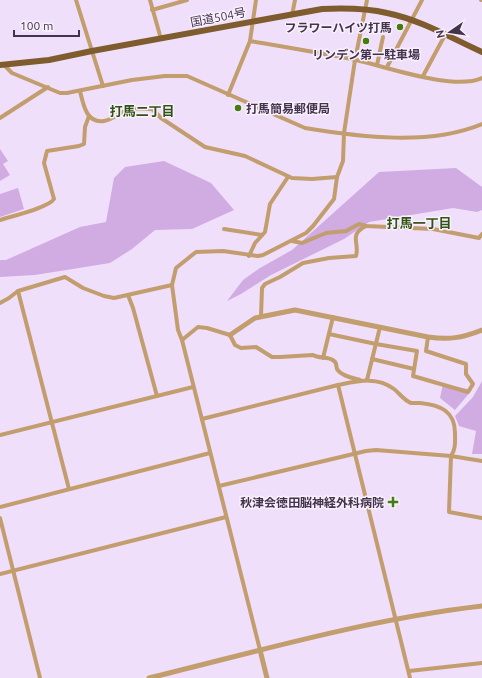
<svg xmlns="http://www.w3.org/2000/svg" width="482" height="678" viewBox="0 0 482 678" font-family="Ubuntu,'Noto Sans JP',sans-serif">
	<style>
		.green { fill: #d0ace3 }
		.lines { fill: none; stroke-linecap: round; stroke-linejoin: round }
		.minor { stroke: #c29d6e; stroke-width: 4 }
		.tertiary { stroke: #c29d6e; stroke-width: 5 }
		.trunk { stroke: #7e5c2d; stroke-width: 6 }
		.poi-dot { fill: #467c0f; stroke: #f8f0fd; stroke-width: 1.5 }
		.labels { text-anchor: middle; dominant-baseline: central; stroke-width: 3; stroke-linejoin: round; paint-order: stroke }
		.street-label { font-size: 12px; fill: #44334d; stroke: #f8f0fd }
		.poi-label { font-size: 12px; font-weight: bold; fill: #44334d; stroke: #f8f0fd; text-anchor: end }
		.neighbourhood-label { font-size: 13px; font-weight: bold; fill: #305212; stroke: #f8f0fd }
	</style>
	<rect width="100%" height="100%" fill="#f0dffa"/>
	<g class="green">
		<path d="M0,149L8,161L3,164L10,175L0,181Z"/>
		<path d="M164,161L211,183L234,210L192,229L155,230L132,249L110,263L35,275L0,277V260H6L80,227L106,222L114,178L125,167Z"/>
		<path d="M456,168L482,187V210L477,212L453,208L369,222L344,239L271,275L241,294L227,301L243,280L260,268L292,250L379,172Z"/>
		<path d="M18,188L24,209L0,217V194Z"/>
		<path d="M482,381V454H472L476,431L459,426L455,416L473,397Z"/>
		<path d="M443,384L472,390L455,410L440,398Z"/>
	</g>
	<g class="lines">
		<g class="minor">
			<path d="M76,0L103,86"/>
			<path d="M150,0L161,39"/>
			<path d="M481,0H482"/>
			<path d="M152,10L187,0"/>
			<path d="M292,15L295,0"/>
			<path d="M250,41C285,47 321,53 356,60C387,67 454,91 482,78"/>
			<path d="M4,65L12,73L60,93H67L132,80L165,76H187L305,128C360,137 429,146 482,124"/>
			<path d="M377,65L383,37"/>
			<path d="M387,67L422,0"/>
			<path d="M423,76L445,35"/>
			<path d="M80,91C83,103 86,124 104,121C112,120 119,113 127,110C134,108 144,109 152,109L161,118L205,147L245,156L292,178L312,179L337,177"/>
			<path d="M228,95L250,41L256,0"/>
			<path d="M0,118L48,87"/>
			<path d="M0,220C12,216 48,208 54,199L44,163L47,151L79,146L84,144L85,127L89,116"/>
			<path d="M224,229L262,235"/>
			<path d="M292,241L302,243L326,233L346,231L359,224L366,226L433,229L479,238L482,234"/>
			<path d="M249,256L255,243L265,232L270,204L288,177"/>
			<path d="M18,291L69,489"/>
			<path d="M128,295L133,308L157,396"/>
			<path d="M0,303L9,298L18,291L65,277L83,288L104,296L114,298L172,285"/>
			<path d="M261,316L262,288L265,284L280,277L303,263L329,258L356,256C360,243 348,235 366,226"/>
			<path d="M329,334L376,344L417,351L413,376L468,392L473,384L466,374V364L426,351L428,337"/>
			<path d="M182,340L198,327L207,328L230,335L235,345L241,348L256,347L272,357H280L313,355C319,359 329,356 334,361C337,363 336,366 337,369C341,376 353,378 360,380"/>
			<path d="M323,358L333,317"/>
			<path d="M372,359L414,369"/>
			<path d="M367,380L380,327"/>
			<path d="M338,385L410,678"/>
			<path d="M202,419L338,385C358,381 377,376 394,389C399,393 405,401 411,403C414,403 417,403 420,403C440,405 455,411 455,433C455,441 456,449 451,456L482,461"/>
			<path d="M0,435L193,387"/>
			<path d="M219,486L366,451L376,450L451,456L449,512L482,518"/>
			<path d="M0,507L210,453"/>
			<path d="M0,518L40,678"/>
			<path d="M0,574L226,517"/>
			<path d="M260,650L182,340L178,330L172,285L176,268L196,252L223,251L258,256L263,255L306,233L313,226L334,199L337,177L343,161L344,133L355,60L367,0"/>
			<path d="M409,671L482,663"/>
		</g>
		<g class="tertiary">
			<path d="M230,335L255,318L295,310L428,337C450,340 461,338 482,330"/>
			<path d="M260,650L267,678"/>
			<path d="M149,678C259,651 369,619 482,606"/>
		</g>
		<path class="trunk" d="M0,65L49,60L92,51L322,9C344,8 366,8 387,13C421,20 451,38 482,52"/>
	</g>
	<g class="poi-dot">
		<circle cx="400" cy="27" r="4"/>
		<circle cx="366" cy="41" r="4"/>
		<circle cx="238" cy="108" r="4"/>
		<path d="M391 496h4v4h4v4h-4v4h-4v-4h-4v-4h4z"/>
	</g>
	<g class="labels">
		<g class="street-label">
			<text transform="translate(218 17) rotate(-11)">国道504号</text>
		</g>
		<g class="poi-label">
			<text x="392" y="27">フラワーハイツ打馬</text>
			<text x="366" y="54" text-anchor="middle">リンデン第一駐車場</text>
			<text x="246" y="108" text-anchor="start">打馬簡易郵便局</text>
			<text x="384" y="502">秋津会徳田脳神経外科病院</text>
		</g>
		<g class="neighbourhood-label">
			<text x="142" y="111">打馬二丁目</text>
			<text x="419" y="223">打馬一丁目</text>
		</g>
	</g>
	<g transform="translate(450 32) rotate(257)" stroke="#f8f0fd" stroke-width="3" paint-order="stroke">
	<path d="M0-3L7 15L0 10L-7 15Z" fill="#44334d"/>
	<text y="-6" font-size="11" font-weight="bold" text-anchor="middle" fill="#44334d">N</text>
	</g>
	<path d="M14 30v6h65v-6" fill="none" stroke="#44334d" stroke-width="2"/>
	<text x="20" y="30" font-size="12" fill="#44334d" stroke="#f8f0fd" stroke-width="3" paint-order="stroke">100 m</text>
</svg>
